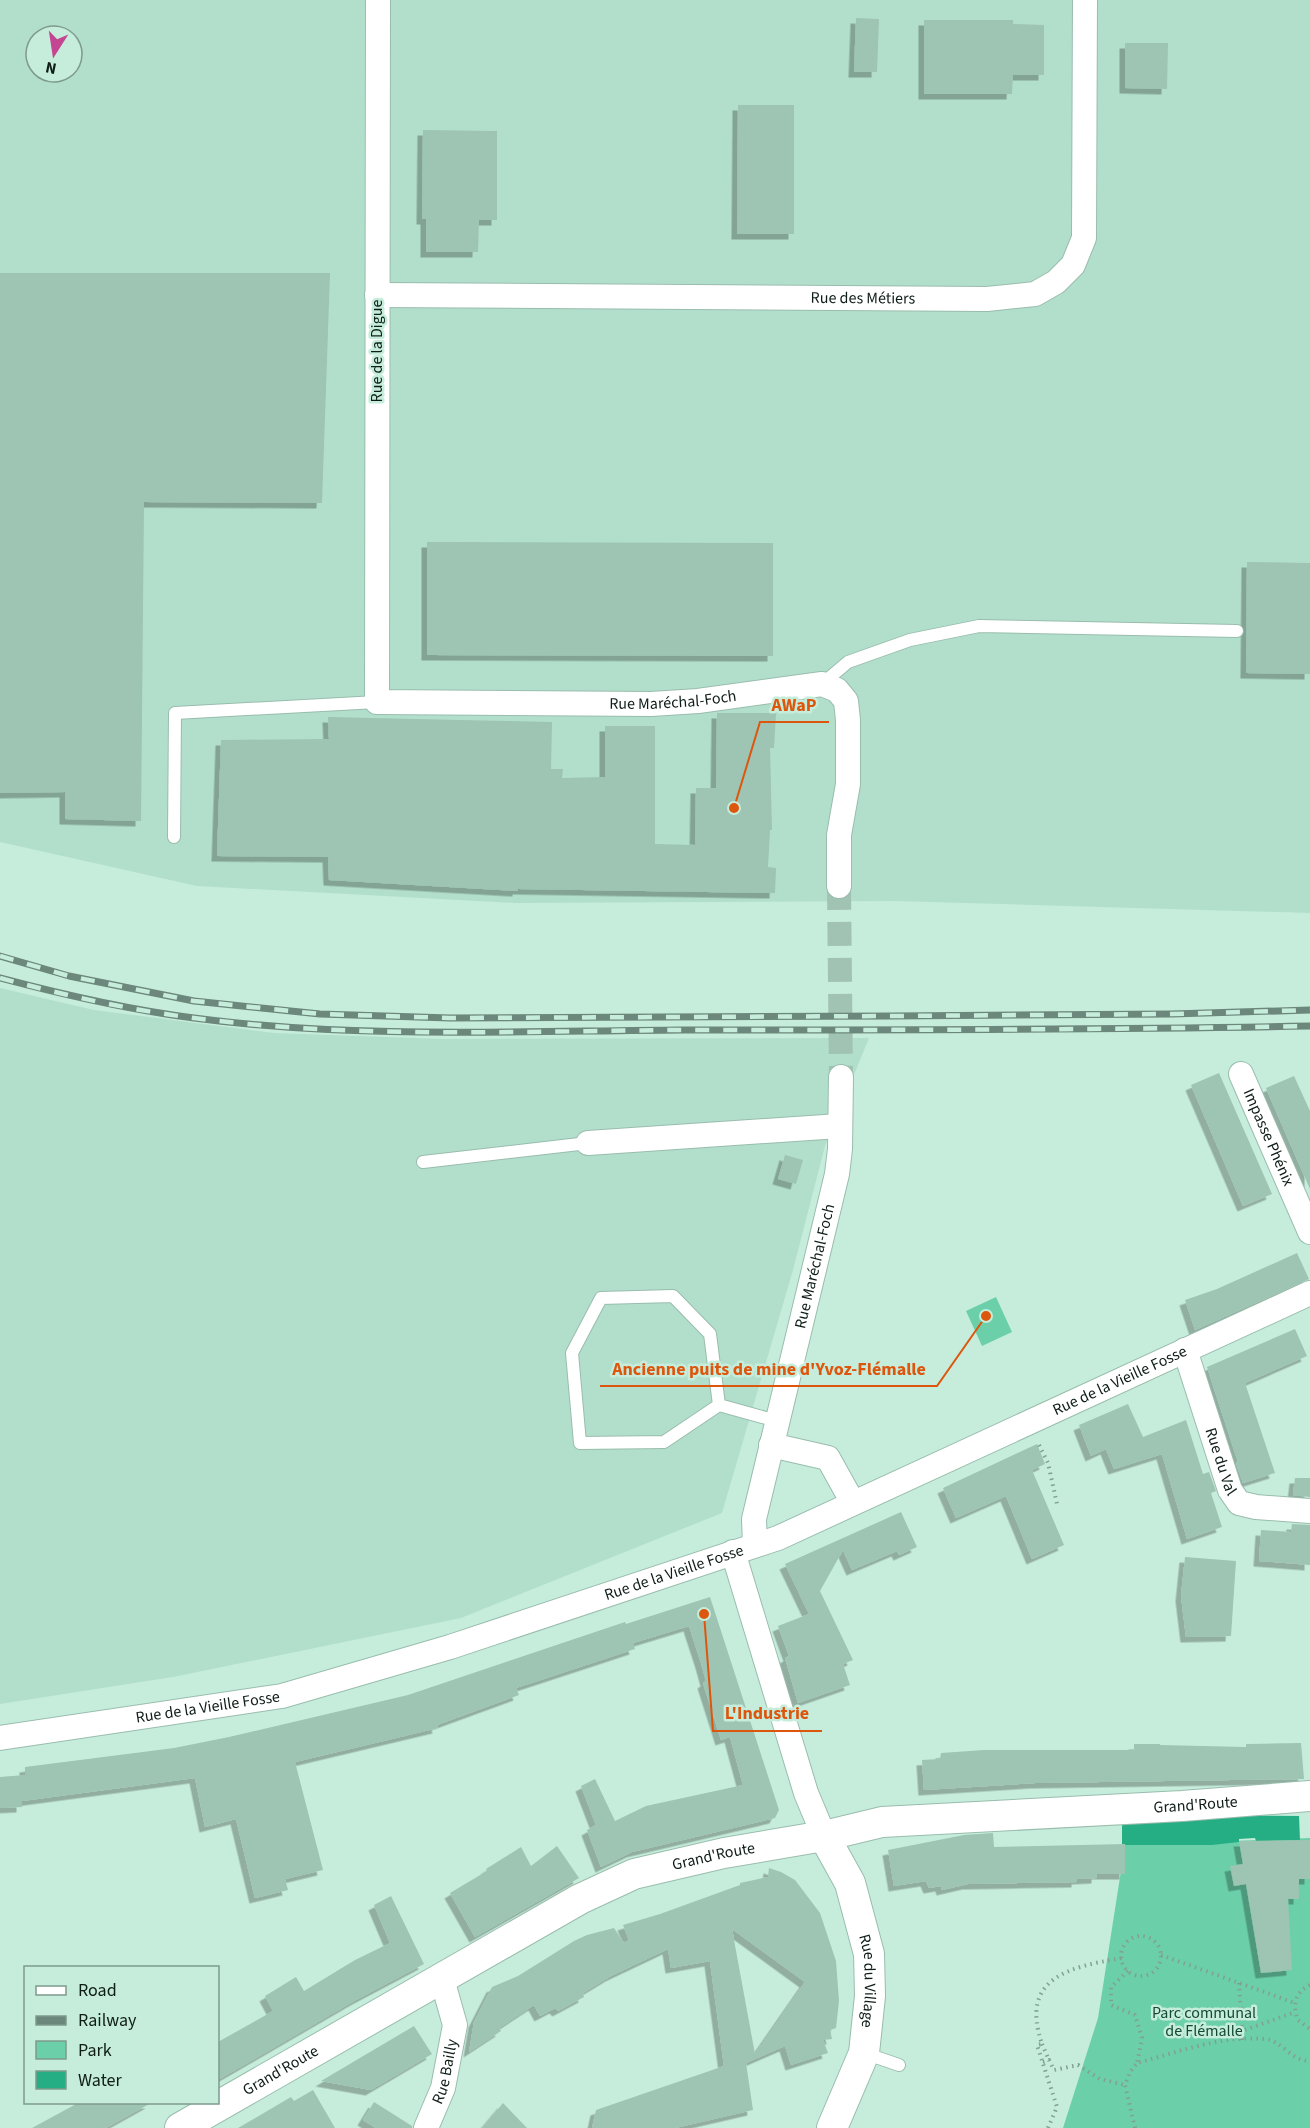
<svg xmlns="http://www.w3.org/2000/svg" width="1310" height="2128" viewBox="0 0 1310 2128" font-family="'Source Sans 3',sans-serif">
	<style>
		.built { fill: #b2dfcb; fill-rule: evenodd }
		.green { fill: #6bd0aa }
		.water { fill: #25ae84 }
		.building { fill: #9ec4b3; fill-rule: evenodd; filter: url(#shadow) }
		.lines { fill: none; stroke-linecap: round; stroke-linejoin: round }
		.minor-tunnel { stroke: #a1c3b4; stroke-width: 24; stroke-dasharray: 24 12; stroke-linecap: butt }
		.service-casing { stroke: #99bdad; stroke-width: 14 }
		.minor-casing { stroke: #99bdad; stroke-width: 26 }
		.tertiary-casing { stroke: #99bdad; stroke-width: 32 }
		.path { stroke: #82a092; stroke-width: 4; stroke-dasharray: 1.5 4.5; stroke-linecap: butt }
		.service { stroke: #fff; stroke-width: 12 }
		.minor { stroke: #fff; stroke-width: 24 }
		.tertiary { stroke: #fff; stroke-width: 30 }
		.rail-casing { stroke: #6c877b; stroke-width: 7 }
		.rail { stroke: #c6eddb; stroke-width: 4.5; stroke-dasharray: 14; stroke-linecap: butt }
		.labels { text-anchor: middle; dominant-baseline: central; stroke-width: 5; stroke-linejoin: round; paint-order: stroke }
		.street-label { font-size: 16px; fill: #0f1d17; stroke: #c6eddb }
		.park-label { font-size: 16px; fill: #144936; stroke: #c6eddb }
		.leader { fill: none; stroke: #dd560d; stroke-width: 2 }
		.callout-dot { fill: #dd560d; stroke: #c6eddb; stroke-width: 2 }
		.callout-label { font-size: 18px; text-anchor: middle; font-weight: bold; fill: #dd560d; stroke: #c6eddb; stroke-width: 5; stroke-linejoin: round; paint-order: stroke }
	</style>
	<defs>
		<filter id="shadow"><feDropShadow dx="-5.5" dy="5.5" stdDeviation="0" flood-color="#0004"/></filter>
	</defs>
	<rect width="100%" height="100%" fill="#c6eddb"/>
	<g class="built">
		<path d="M0,0H1310V913L896,901L516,903L197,886L0,842ZM36,36H72V72H36Z"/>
		<path d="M0,988L94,1010L274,1033L442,1039L869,1038L825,1146L793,1270L722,1513L461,1618L173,1677L0,1704Z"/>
	</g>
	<g class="green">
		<path d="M996,1297L1012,1332L982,1346L966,1311Z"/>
		<path d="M1310,1838V2128H1063L1098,2018L1125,1845Z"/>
	</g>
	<path class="water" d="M1174,1815L1299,1816L1300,1840L1256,1841L1255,1838L1239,1839V1842L1212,1845H1125L1122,1844V1816Z"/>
	<g class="building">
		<path d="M856,18L879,19L877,72H854Z"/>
		<path d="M924,20H1013V24L1044,25V75H1013L1012,94H924Z"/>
		<path d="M1125,43H1168L1167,89L1125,88Z"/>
		<path d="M738,105H794V234H737Z"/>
		<path d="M423,130L497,131V220H479L478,252H426V219H422Z"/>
		<path d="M0,273H330L322,503L144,502L141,821L65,819V792L0,793Z"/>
		<path d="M427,542L773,543V656L427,655Z"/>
		<path d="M1247,562L1310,563V674L1246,673Z"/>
		<path d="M717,713H776L774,748H770L772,830H770L768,867L776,868L775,893L518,889V891L329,880L328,857L217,856L221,740L329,739L328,717L552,722L551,769H563L562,778L605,777V726H655V844L695,845L696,788H716Z"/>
		<path d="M1219,1073L1272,1194L1243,1206L1191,1085Z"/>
		<path d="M1294,1076L1310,1111V1189L1266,1088Z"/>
		<path d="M785,1155L803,1160L796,1184L778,1179Z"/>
		<path d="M1297,1253L1309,1279L1195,1330L1185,1300L1217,1289Z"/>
		<path d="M1295,1329L1307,1356L1245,1383L1275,1473L1243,1483L1236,1463L1238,1462L1207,1367Z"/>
		<path d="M1128,1404L1143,1437L1186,1420L1203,1474L1209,1472L1216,1491L1211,1493L1222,1527L1187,1539L1162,1454L1114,1469L1106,1449L1091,1456L1079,1425Z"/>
		<path d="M1037,1444L1045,1464L1032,1470L1064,1545L1032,1559L1006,1496L956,1518L943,1488Z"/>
		<path d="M1295,1478H1310V1497L1293,1495Z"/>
		<path d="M901,1512L917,1547L899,1555L897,1551L852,1570L843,1550L820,1591L853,1660L843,1664L850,1685L798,1703L785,1658L789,1656L778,1626L809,1614L785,1564Z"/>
		<path d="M1292,1524L1310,1525V1565L1259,1561L1261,1530L1291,1532Z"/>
		<path d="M1185,1557L1236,1561L1231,1636L1186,1637L1181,1596Z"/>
		<path d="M710,1597L779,1810L775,1818L632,1852L601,1867L587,1830L596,1825L581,1786L595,1779L615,1821L646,1806L743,1785L730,1737L721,1740L703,1683L706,1681L701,1663L689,1626L633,1643L635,1649L516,1688L519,1695L437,1725L438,1728L295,1762L323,1870L285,1879L288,1890L255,1898L236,1819L205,1827L195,1778L22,1801V1807L0,1808V1777L25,1775V1767L174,1748L229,1737L408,1695L625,1622L626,1624Z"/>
		<path d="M1301,1743L1304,1779L1035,1783L924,1790L922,1760L940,1759L941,1753L984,1750H1134V1744H1160V1745L1246,1747V1744Z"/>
		<path d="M993,1833L994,1847L1125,1844V1874H1097V1878L1077,1879V1882L968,1884L942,1890L941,1886L929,1888L926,1881L894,1886L888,1850L964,1835Z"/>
		<path d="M1310,1840V1879H1299V1899H1288L1292,1970L1261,1973L1246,1884L1234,1886L1230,1866L1243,1864L1239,1841Z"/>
		<path d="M557,1846L579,1878L475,1937L450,1893L487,1871L486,1869L521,1847L531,1866Z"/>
		<path d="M769,1868L781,1872L795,1880L820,1913L836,1961L839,2001L836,2028L830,2030L832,2039L823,2040L828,2053L791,2065L785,2046L746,2063L753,2110L675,2128H592L596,2110L724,2066L710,1961L671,1968L668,1949L611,1976L583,1993L584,1997L558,2011L555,2008L540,2016L534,2005L499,2028L501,2031L469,2052L474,2022L492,1987L518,1976L574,1941L587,1935L614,1928L624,1943L629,1940L623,1925L660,1914L740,1885V1883L768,1877ZM732,1929L805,1982L755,2054Z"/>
		<path d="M391,1896L424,1964L356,2000L218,2080V2042L273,2011L265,1996L296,1977L304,1991L355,1960L390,1943L374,1905Z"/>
		<path d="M414,2026L432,2054L371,2090L321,2081Z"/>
		<path d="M313,2090L335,2128H238L291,2097L294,2101Z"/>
		<path d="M374,2102L412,2126V2128H376L363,2120Z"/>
		<path d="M78,2103H151L106,2128H32Z"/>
		<path d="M503,2103L527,2128H482Z"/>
	</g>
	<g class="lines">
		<path class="minor-tunnel" d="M839,886L841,1077"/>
		<g class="service-casing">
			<g id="service">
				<path d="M822,684L848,662L910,640L979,626L1237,631"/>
				<path d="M174,837L175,713L377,702"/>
				<path d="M423,1162L588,1143"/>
				<path d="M719,1405L710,1334L673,1296L601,1298L572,1353L580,1443L664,1442L719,1405L777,1421"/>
				<path d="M864,2053L899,2065"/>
			</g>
		</g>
		<g class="minor-casing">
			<g id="minor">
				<path id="s1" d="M378,0L377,702L651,704L698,701L822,684L837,690L846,701L848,720V784L839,835V886"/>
				<path id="s2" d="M377,295L987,299L1035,294L1056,282L1073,265L1084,238L1085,0"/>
				<path id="s3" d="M1241,1074L1310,1232"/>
				<path d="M588,1143L839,1126"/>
				<path id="s4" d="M1185,1350L1230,1490L1239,1503L1256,1507L1310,1511"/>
				<path d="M771,1445L828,1458L853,1503"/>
				<path id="s5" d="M755,1545L754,1519L837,1174L840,1149L841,1077"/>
				<path d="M733,1552L806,1793L824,1836"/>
				<path id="s6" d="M0,1738L282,1696L450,1647L778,1538L1310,1293"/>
				<path id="s7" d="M426,2128L443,2088L455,2025L442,1979"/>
			</g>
		</g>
		<g class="tertiary-casing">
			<g id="tertiary">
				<path id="s8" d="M824,1836L850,1883L869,1954L870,1996L864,2053L832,2128"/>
				<path id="s9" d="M180,2128L580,1899L634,1874L724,1853L824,1836L882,1822L1182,1806L1310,1796"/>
			</g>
		</g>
		<g class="path">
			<path d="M1039,1445L1048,1463L1057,1504"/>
			<circle cx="1141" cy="1956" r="20"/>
			<path d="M1161,1955L1295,2003"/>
			<path d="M1128,1971L1111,1987V2005L1135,2015L1142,2038L1137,2063"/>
			<path d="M1239,1983L1242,2031"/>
			<path d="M1310,1985C1295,1992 1292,2005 1298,2020L1310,2029"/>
			<path d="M1242,2040V2031L1295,2012"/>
			<path d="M1042,2044L1049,2060"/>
			<path d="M1043,2062L1049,2060L1054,2070L1078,2065L1100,2079L1125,2085"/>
			<path d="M1048,2128L1057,2107L1037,2045L1042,2044C1019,1977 1070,1967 1122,1958"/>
			<path d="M1135,2128L1125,2085L1130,2072L1137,2063C1179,2052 1221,2035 1265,2039C1281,2040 1291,2061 1310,2061"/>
		</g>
		<use href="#service" class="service"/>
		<use href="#minor" class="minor"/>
		<use href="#tertiary" class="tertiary"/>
		<g class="rail-casing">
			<g id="rail">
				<path d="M0,956L69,976L194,1001L320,1014L450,1018L893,1016L1172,1014L1310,1010"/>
				<path d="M0,978C64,995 129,1010 194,1018C354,1039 521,1031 682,1030C892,1030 1101,1030 1310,1026"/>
			</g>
		</g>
		<use href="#rail" class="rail"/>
	</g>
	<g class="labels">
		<g class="street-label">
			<text stroke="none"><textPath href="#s2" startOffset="486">Rue des Métiers</textPath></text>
			<text transform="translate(377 351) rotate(-90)">Rue de la Digue</text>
			<text stroke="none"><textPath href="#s1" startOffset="998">Rue Maréchal-Foch</textPath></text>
			<text stroke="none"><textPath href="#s3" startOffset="69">Impasse Phénix</textPath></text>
			<text stroke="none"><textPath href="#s5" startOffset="286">Rue Maréchal-Foch</textPath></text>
			<text stroke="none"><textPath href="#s6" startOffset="1182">Rue de la Vieille Fosse</textPath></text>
			<text stroke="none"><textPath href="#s4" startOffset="117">Rue du Val</textPath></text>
			<text stroke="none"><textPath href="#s6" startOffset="696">Rue de la Vieille Fosse</textPath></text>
			<text stroke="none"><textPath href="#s6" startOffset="210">Rue de la Vieille Fosse</textPath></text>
			<text stroke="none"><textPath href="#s9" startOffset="1088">Grand'Route</textPath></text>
			<text stroke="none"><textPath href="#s9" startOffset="602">Grand'Route</textPath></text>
			<text stroke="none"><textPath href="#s8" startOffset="154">Rue du Village</textPath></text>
			<text stroke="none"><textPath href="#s9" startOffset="116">Grand'Route</textPath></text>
			<text stroke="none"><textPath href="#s7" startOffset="60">Rue Bailly</textPath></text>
		</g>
		<g class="park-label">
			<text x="1204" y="2013">Parc communal<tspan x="1204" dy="18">de Flémalle</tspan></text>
		</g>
	</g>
	<path class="leader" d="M734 808L760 722H829M986 1316L937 1386H600M704 1614L713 1731H822"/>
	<g class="callout-dot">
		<circle cx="734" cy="808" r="6"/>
		<circle cx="986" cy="1316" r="6"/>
		<circle cx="704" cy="1614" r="6"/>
	</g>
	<g class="callout-label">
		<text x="794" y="711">AWaP</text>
		<text x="769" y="1375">Ancienne puits de mine d'Yvoz-Flémalle</text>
		<text x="767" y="1719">L'Industrie</text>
	</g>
	<rect x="24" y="1966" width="195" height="138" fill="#c6eddb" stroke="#7d9a8d" stroke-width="1.5"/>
	<rect x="36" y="1986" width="30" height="9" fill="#ffffff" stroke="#7d9a8d" stroke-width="1.5"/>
	<text x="78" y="1996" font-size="18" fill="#0f1d17">Road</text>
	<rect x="36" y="2016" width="30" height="9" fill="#6c877b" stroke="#7d9a8d" stroke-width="1.5"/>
	<text x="78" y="2026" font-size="18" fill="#0f1d17">Railway</text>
	<rect x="36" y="2041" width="30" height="18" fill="#6bd0aa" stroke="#7d9a8d" stroke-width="1.5"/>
	<text x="78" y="2056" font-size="18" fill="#0f1d17">Park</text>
	<rect x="36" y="2071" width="30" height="18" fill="#25ae84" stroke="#7d9a8d" stroke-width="1.5"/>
	<text x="78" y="2086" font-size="18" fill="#0f1d17">Water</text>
	<g transform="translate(54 54) rotate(192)"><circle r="28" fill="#c6eddb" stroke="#7d9a8d" stroke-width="1.5"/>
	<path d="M0-4.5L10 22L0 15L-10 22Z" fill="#c44592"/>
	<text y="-9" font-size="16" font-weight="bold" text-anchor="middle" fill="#0f1d17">N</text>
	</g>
</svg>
